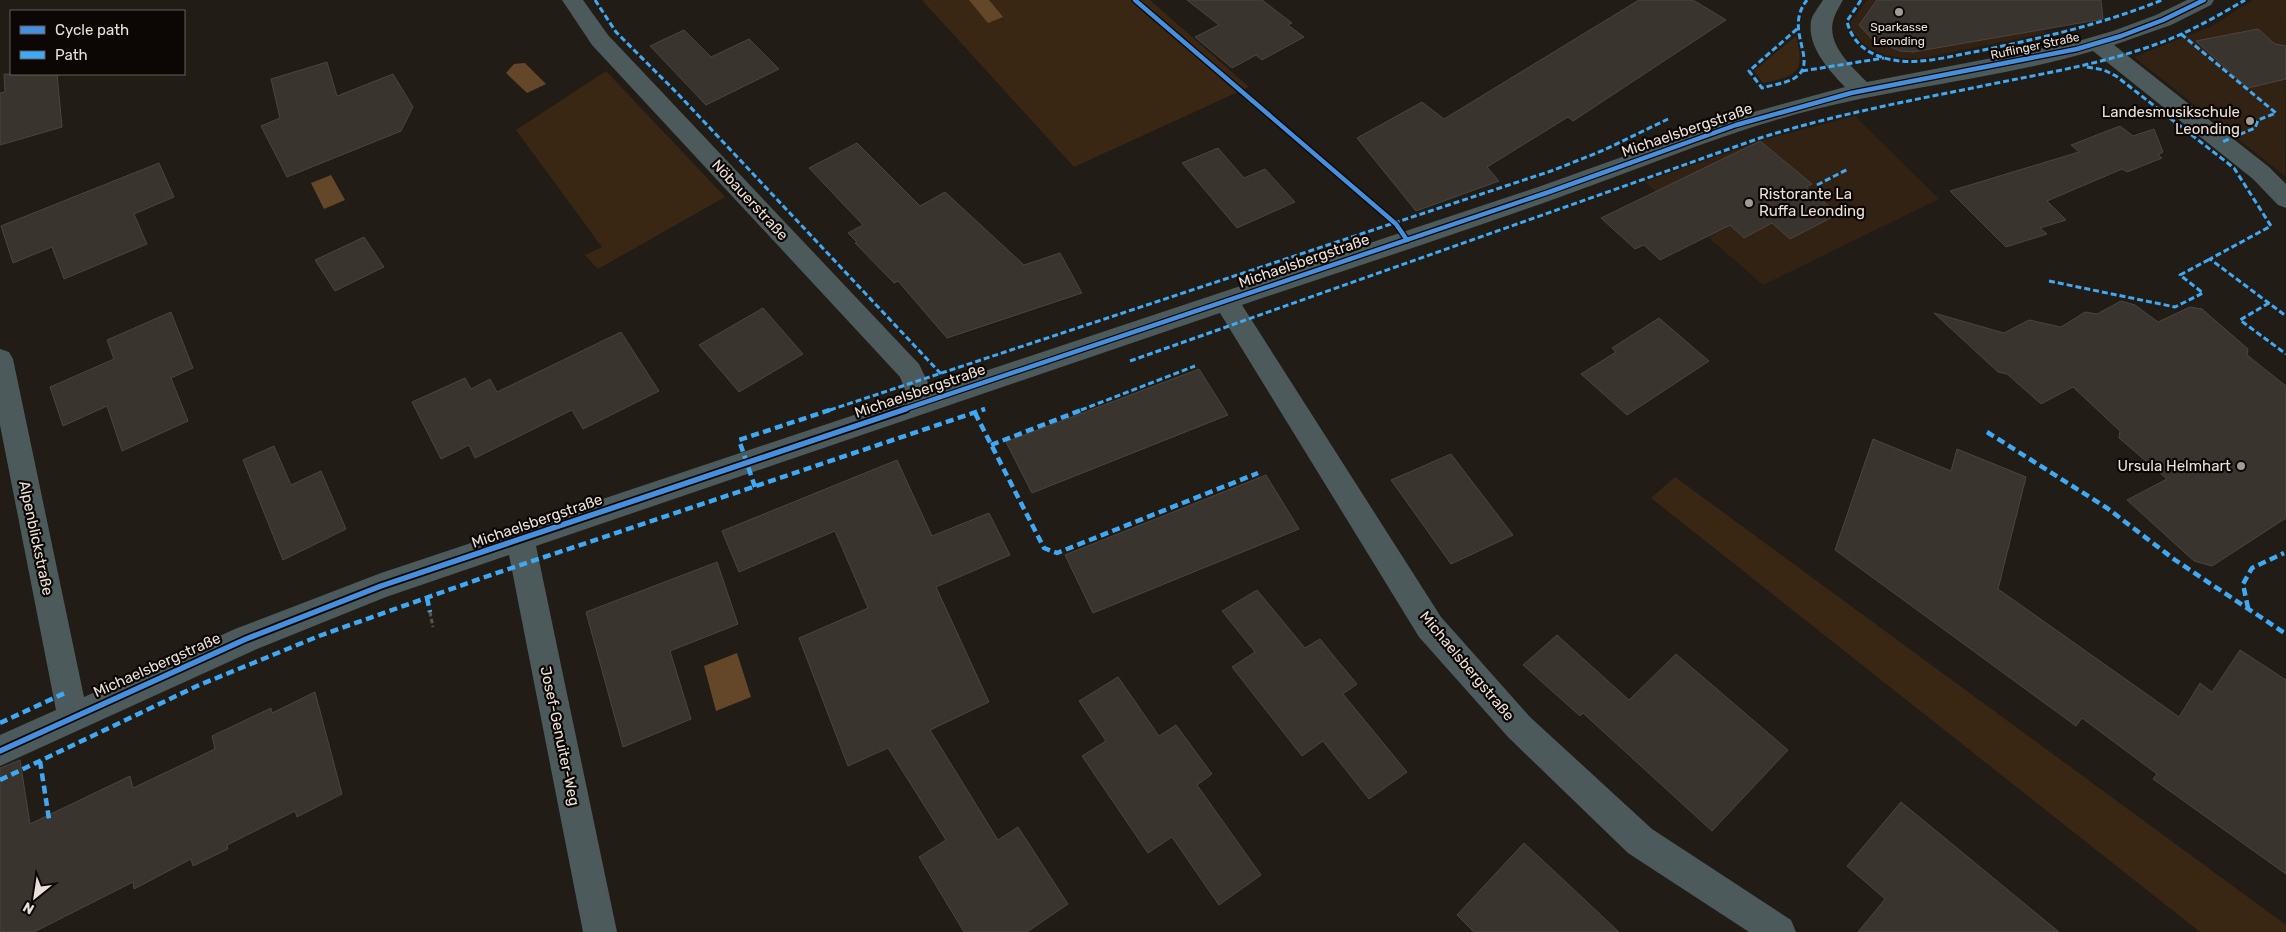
<svg xmlns="http://www.w3.org/2000/svg" width="2286" height="932" viewBox="0 0 2286 932" font-family="Rubik,sans-serif">
	<style>
		.built { fill: #322213 }
		.green { fill: #392714 }
		.water { fill: #644729 }
		.building { fill: #3a342f; stroke: #4b4540 }
		.lines { fill: none; stroke-linecap: round; stroke-linejoin: round }
		.path { stroke: #525857; stroke-width: 3; stroke-dasharray: 4.5 2.5; stroke-linecap: butt }
		.minor { fill: #4c5a5b; fill-rule: evenodd }
		.quiet-far1 { stroke: #3fa9f5; stroke-width: 3; stroke-dasharray: 6 3; stroke-linecap: butt }
		.quiet { stroke: #3fa9f5; stroke-width: 4.5; stroke-dasharray: 8 4.5; stroke-linecap: butt }
		.cycleway-far1-casing { stroke: #0c0704; stroke-width: 7 }
		.cycleway-casing { stroke: #0c0704; stroke-width: 9 }
		.cycleway-far1 { stroke: #468fdf; stroke-width: 4.5 }
		.cycleway { stroke: #468fdf; stroke-width: 5.5 }
		.poi-dot { fill: #a39b94; stroke: #0c0704; stroke-width: 2 }
		.labels { text-anchor: middle; dominant-baseline: central; stroke-width: 4.5; stroke-linejoin: round; paint-order: stroke }
		.far-poi-label { font-size: 12px; fill: #e9e0d8; stroke: #0c0704 }
		.far-street-label { font-size: 12px; fill: #e9e0d8; stroke: #0c0704 }
		.poi-label { font-size: 15px; fill: #e9e0d8; stroke: #0c0704; text-anchor: end }
		.street-label { font-size: 15px; fill: #e9e0d8; stroke: #0c0704 }
	</style>
	<rect width="100%" height="100%" fill="#221c16"/>
	<g class="built">
		<path d="M1867,0H1995L2046,33L1922,58H1901L1885,55L1871,49L1860,40L1852,30L1851,22Z"/>
		<path d="M2253,0H2286L2285,176L2134,57L2212,26Z"/>
		<path d="M1855,116L1939,199L1763,285L1645,182L1763,140Z"/>
	</g>
	<g class="green">
		<path d="M922,0H1150L1249,87L1074,167Z"/>
		<path d="M1796,36C1806,73 1796,76 1763,83L1754,71Z"/>
		<path d="M606,71L725,197L598,269L585,255L602,247L516,130Z"/>
		<path d="M1675,477L2286,925V932H2200L1651,498Z"/>
	</g>
	<g class="water">
		<path d="M969,0H989L1003,17L988,23Z"/>
		<path d="M525,63L546,84L527,93L506,73L514,64Z"/>
		<path d="M331,175L345,200L324,209L311,183Z"/>
		<path d="M737,653L751,697L716,711L704,666Z"/>
	</g>
	<g class="building">
		<path d="M1187,0H1262L1292,23L1288,25L1304,37L1262,60L1256,55L1232,68L1195,37L1219,25Z"/>
		<path d="M1639,0H1693L1726,20L1573,121L1568,117L1487,167L1499,181L1416,211L1357,138L1422,102L1444,119Z"/>
		<path d="M1877,0H2101L2103,19L1913,52L1900,51L1873,40L1859,25Z"/>
		<path d="M2258,29L2275,44L2286,46V79L2248,88L2196,41Z"/>
		<path d="M684,30L711,57L749,39L779,69L706,105L650,46Z"/>
		<path d="M327,62L337,96L393,74L413,107L401,131L287,177L261,126L280,118L271,79Z"/>
		<path d="M4,74H57L62,127L0,145V93L5,92Z"/>
		<path d="M2120,126L2133,136L2154,129L2163,152L2158,155L2162,158L2127,172L2122,169L2047,201L2066,220L2040,228L2047,234L2006,247L1950,191L2079,152L2071,145Z"/>
		<path d="M1760,141L1812,184L1806,187L1838,214L1790,239L1772,223L1744,238L1730,225L1660,260L1644,245L1635,249L1601,218Z"/>
		<path d="M857,143L920,206L945,192L1024,265L1060,253L1082,293L947,338L898,281L894,283L855,243L857,242L848,233L863,225L809,168Z"/>
		<path d="M1218,148L1244,178L1265,169L1295,202L1237,228L1182,163Z"/>
		<path d="M159,163L174,197L134,214L147,244L64,279L52,247L13,263L1,226Z"/>
		<path d="M364,237L384,267L335,291L315,260Z"/>
		<path d="M2121,301L2135,305L2158,322L2190,307L2202,309L2248,349L2247,355L2286,386V518L2212,566L2194,561L2127,500L2167,479L2119,438L2120,431L2073,387L2041,404L2007,374L1998,372L1934,313L2004,333L2029,320L2061,327L2085,312L2097,314Z"/>
		<path d="M763,308L803,354L739,392L699,345Z"/>
		<path d="M171,312L193,368L171,378L188,421L122,451L107,406L63,426L50,387L114,359L107,340Z"/>
		<path d="M1659,318L1709,361L1627,415L1581,374L1616,352L1612,348Z"/>
		<path d="M621,332L659,391L583,429L572,410L475,458L469,445L441,459L412,402L465,378L471,389L490,379L497,392Z"/>
		<path d="M1199,369L1228,415L1032,493L1006,442Z"/>
		<path d="M1873,439L1951,471L1957,449L2026,477L1998,589L2179,717L2200,683L2212,692L2240,650L2286,680V874L2153,779L2157,774L2082,718L2076,726L1835,550Z"/>
		<path d="M274,446L291,485L321,471L346,529L283,560L243,460Z"/>
		<path d="M1451,454L1513,535L1451,564L1391,480Z"/>
		<path d="M897,460L932,536L989,513L1010,555L936,587L989,702L930,730L998,840L1018,827L1068,904L1027,932H964L919,857L946,840L888,748L848,766L799,638L868,608L835,531L739,572L722,531Z"/>
		<path d="M1266,475L1299,529L1093,613L1065,555Z"/>
		<path d="M717,562L738,624L670,651L691,719L623,747L586,612Z"/>
		<path d="M1257,590L1305,648L1320,639L1337,660L1357,684L1343,694L1407,772L1369,799L1323,741L1302,756L1232,667L1255,652L1222,611Z"/>
		<path d="M1557,635L1629,700L1676,654L1788,750L1712,831L1583,713L1580,716L1523,665Z"/>
		<path d="M1118,677L1159,736L1176,725L1212,774L1197,785L1261,875L1219,905L1172,837L1148,853L1082,756L1106,741L1079,701Z"/>
		<path d="M315,692L342,794L297,817L295,811L227,845L228,849L193,866L191,859L134,889L133,882L34,932H0V768L20,760L30,824L130,776L133,788L215,749L212,736L271,708L272,713Z"/>
		<path d="M1901,802L2059,932H1858L1885,899L1847,866Z"/>
		<path d="M1524,843L1569,885L1619,932H1474L1457,915Z"/>
	</g>
	<g class="lines">
		<path class="path" d="M430,612L433,627"/>
		<path class="minor" d="M562,0H583L608,35L919,364L931,389L1541,186L1728,119L1845,87C1829,70 1807,47 1811,21C1813,13 1819,7 1823,0H1843C1840,6 1836,11 1834,18C1825,43 1851,66 1867,82L2075,42L2113,31L2156,15L2187,0H2214L2211,5L2171,25L2114,45L2269,167L2286,184V208L2278,205L2253,179L2093,51C1992,81 1885,88 1783,118C1707,140 1634,171 1560,197C1454,235 1348,269 1242,305L1441,617L1530,717L1652,829L1791,920L1796,932H1749L1628,853L1508,737L1419,637L1220,313L536,546L617,932H583L509,555L386,597L257,649L0,766V735L56,710L0,425V349L9,352L13,359L84,697L235,629L381,573L908,397L900,377L592,45Z"/>
		<g class="quiet-far1">
			<path d="M595,0L616,32L678,94L942,375"/>
			<path d="M1861,0L1847,21C1852,44 1870,56 1893,60C1921,65 1951,56 1979,51C2042,38 2103,24 2162,0"/>
			<path d="M1797,29L1749,71L1762,88C1772,85 1783,84 1793,79C1822,63 1782,31 1807,0"/>
			<path d="M2181,34L2276,113L2258,120L2255,128L2222,142"/>
			<path d="M2087,67L2104,70L2116,76L2234,168L2271,226L2210,259L2286,316"/>
			<path d="M1802,71L1884,58"/>
			<path d="M1817,185L1848,169"/>
			<path d="M2049,281L2175,307L2203,293L2180,275L2210,259"/>
			<path d="M2269,303L2240,320L2286,354"/>
			<path d="M1130,361L1760,138C1836,114 1914,100 1992,84C2046,73 2101,64 2154,45C2186,34 2216,17 2245,0"/>
			<path d="M830,410L1554,170L1604,150L1668,119"/>
			<path d="M982,410L985,409"/>
			<path d="M1081,410L1195,366"/>
		</g>
		<g class="quiet">
			<path d="M975,413L1044,548L1057,553L1258,473"/>
			<path d="M1987,432L2107,508L2175,560L2286,634"/>
			<path d="M991,445L1084,409"/>
			<path d="M755,487L739,440L833,409"/>
			<path d="M427,598L430,612"/>
			<path d="M2248,608L2243,584L2252,568L2284,553"/>
			<path d="M0,723L67,692"/>
			<path d="M40,761L49,819"/>
			<path d="M0,780L197,686L319,636L485,577L985,409"/>
		</g>
		<g class="cycleway-far1-casing">
			<g id="cycleway-far1">
				<path d="M1135,0L1396,224L1407,240"/>
				<path d="M902,410L1549,192L1736,125L1851,93L2077,49L2121,36L2163,20L2204,0"/>
			</g>
		</g>
		<g class="cycleway-casing">
			<path id="cycleway" d="M0,751L246,639L381,586L906,409"/>
		</g>
		<use href="#cycleway-far1" class="cycleway-far1"/>
		<use href="#cycleway" class="cycleway"/>
	</g>
	<g class="poi-dot">
		<circle cx="1899" cy="12" r="5"/>
		<circle cx="2250" cy="121" r="5"/>
		<circle cx="1749" cy="203" r="5"/>
		<circle cx="2241" cy="466" r="5"/>
	</g>
	<g class="labels">
		<g class="far-poi-label">
			<text x="1899" y="27">Sparkasse<tspan x="1899" dy="14">Leonding</tspan></text>
		</g>
		<g class="far-street-label">
			<text transform="translate(2035 46) rotate(-12)">Ruflinger Straße</text>
		</g>
		<g class="poi-label">
			<text x="2240" y="112">Landesmusikschule<tspan x="2240" dy="17">Leonding</tspan></text>
			<text x="1759" y="194" text-anchor="start">Ristorante La<tspan x="1759" dy="17">Ruffa Leonding</tspan></text>
			<text x="2231" y="466">Ursula Helmhart</text>
		</g>
		<g class="street-label">
			<text transform="translate(1687 130) rotate(-19)">Michaelsbergstraße</text>
			<text transform="translate(750 200) rotate(47)">Nöbauerstraße</text>
			<text transform="translate(1304 261) rotate(-19)">Michaelsbergstraße</text>
			<text transform="translate(920 391) rotate(-19)">Michaelsbergstraße</text>
			<text transform="translate(537 521) rotate(-19)">Michaelsbergstraße</text>
			<text transform="translate(36 538) rotate(78)">Alpenblickstraße</text>
			<text transform="translate(157 665) rotate(-24)">Michaelsbergstraße</text>
			<text transform="translate(1467 666) rotate(50)">Michaelsbergstraße</text>
			<text transform="translate(560 736) rotate(78)">Josef-Genuiter-Weg</text>
		</g>
	</g>
	<rect x="10" y="10" width="175" height="65" fill="#0c0704" stroke="#645e59"/>
	<rect x="20" y="26" width="25" height="8" fill="#468fdf" stroke="#645e59"/>
	<text x="55" y="35" font-size="15" fill="#e9e0d8">Cycle path</text>
	<rect x="20" y="51" width="25" height="8" fill="#3fa9f5" stroke="#645e59"/>
	<text x="55" y="60" font-size="15" fill="#e9e0d8">Path</text>
	<g transform="translate(35 897) rotate(210)" stroke="#0c0704" stroke-width="4" paint-order="stroke">
	<path d="M0-4L9 19L0 12L-9 19Z" fill="#e9e0d8"/>
	<text y="-8" font-size="14" font-weight="bold" text-anchor="middle" fill="#e9e0d8">N</text>
	</g>
</svg>
